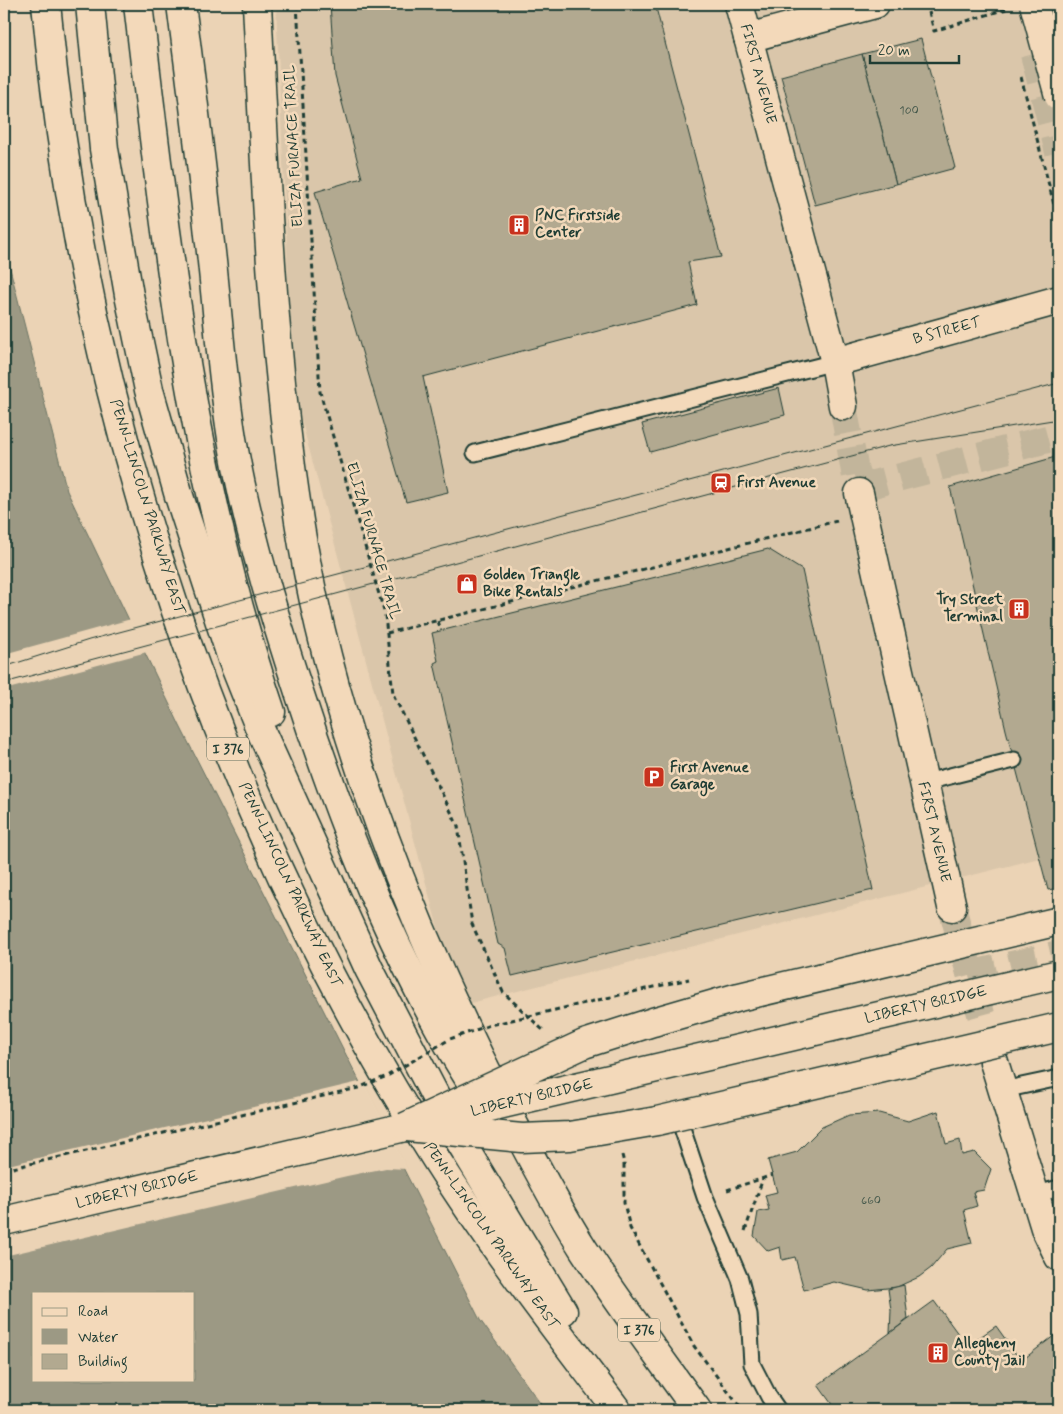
<svg xmlns="http://www.w3.org/2000/svg" width="1063" height="1414" viewBox="0 0 1063 1414" font-family="Mynerve,sans-serif">
	<style>
		.built { fill: #dac6aa }
		.water { fill: #9c9984; stroke: #6a7464; fill-rule: evenodd }
		.pier { fill: #ebd3b5 }
		.building { fill: #b2a990; stroke: #1f3d34 }
		.lines { fill: none; stroke-linecap: round; stroke-linejoin: round }
		.minor-tunnel { stroke: #c2b59b; stroke-width: 28; stroke-dasharray: 28 14; stroke-linecap: butt }
		.secondary-tunnel { stroke: #c2b59b; stroke-width: 28; stroke-dasharray: 28 14; stroke-linecap: butt }
		.service-casing { stroke: #1f3d34; stroke-width: 19 }
		.minor-casing { stroke: #1f3d34; stroke-width: 31 }
		.secondary-casing { stroke: #1f3d34; stroke-width: 31 }
		.trunk-casing { stroke: #1f3d34; stroke-width: 31 }
		.motorway-casing { stroke: #1f3d34; stroke-width: 31 }
		.path { stroke: #1f3d34; stroke-width: 3; stroke-dasharray: 5 4; stroke-linecap: butt }
		.service { stroke: #f3d9ba; stroke-width: 15 }
		.minor { stroke: #f3d9ba; stroke-width: 28 }
		.secondary { stroke: #f3d9ba; stroke-width: 28 }
		.trunk { stroke: #f3d9ba; stroke-width: 28 }
		.motorway { stroke: #f3d9ba; stroke-width: 28 }
		.tram { stroke: #1f3d34; stroke-width: 1 }
		.primary-bridge-casing { stroke: #1f3d34; stroke-width: 31; stroke-linecap: butt }
		.trunk-bridge-casing { stroke: #1f3d34; stroke-width: 31; stroke-linecap: butt }
		.path-bridge { stroke: #1f3d34; stroke-width: 3; stroke-dasharray: 5 4; stroke-linecap: butt }
		.primary-bridge { stroke: #f3d9ba; stroke-width: 28 }
		.trunk-bridge { stroke: #f3d9ba; stroke-width: 28 }
		.labels { text-anchor: middle; dominant-baseline: central; stroke-width: 5; stroke-linejoin: round; paint-order: stroke }
		.number-label { font-size: 12px; fill: #44584b }
		.shield { fill: #f3d9ba; stroke: #5f6c5c; stroke-width: 1 }
		.shield-label { font-size: 14px; font-weight: bold; fill: #1f3d34 }
		.street-label { font-size: 15px; fill: #1f3d34; stroke: #f3d9ba }
		.poi-label { font-size: 15px; font-weight: bold; fill: #1f3d34; stroke: #f3d9ba; text-anchor: start }
	</style>
	<rect width="100%" height="100%" fill="#ebd3b5"/>
	<filter id="ink" filterUnits="userSpaceOnUse"><feTurbulence type="fractalNoise" baseFrequency=".02" numOctaves="2"/><feDisplacementMap in="SourceGraphic" scale="10" xChannelSelector="R" yChannelSelector="G"/><feConvolveMatrix kernelMatrix="1 2 1 2 8 2 1 2 1" color-interpolation-filters="sRGB"/></filter>
	<g filter="url(#ink)">
		<path class="built" d="M276,4H1059V853L459,1006L293,389Z"/>
		<path class="water" d="M4,245L67,491L180,726L480,1320L545,1410H4ZM34,1293H194V1380H34Z"/>
		<g class="pier">
			<path d="M131,619L147,652L4,690V654Z"/>
			<path d="M363,1081L407,1169L386,1168L347,1176L4,1256V1166Z"/>
		</g>
		<g class="building">
			<path d="M330,4H655L721,257L688,262L697,305L423,377L448,492L406,502L315,192L362,178L335,76Z"/>
			<path d="M921,39L955,168L896,184L862,54Z"/>
			<path d="M862,54L896,184L815,205L781,76Z"/>
			<path d="M779,388L785,415L650,452L642,424Z"/>
			<path d="M1059,456V888L1048,890L1006,730L950,487Z"/>
			<path d="M768,549L802,570L873,890L512,976L505,948L498,944L434,663L438,661L432,633Z"/>
			<path d="M938,1111L946,1144L960,1140L962,1155L974,1152L991,1169L984,1190L973,1192L977,1206L964,1210L972,1243L947,1249L931,1268L919,1277L897,1287L868,1290L834,1282L804,1290L795,1257L782,1260L780,1247L768,1251L754,1236L758,1212L769,1210L765,1195L777,1192L768,1160L797,1152L822,1127L849,1115L879,1113L908,1121Z"/>
			<path d="M904,1285L908,1319L890,1333L891,1310L888,1289Z"/>
			<path d="M934,1301L967,1346L996,1326L1021,1361L1059,1332V1410H836L818,1385Z"/>
		</g>
		<g class="lines">
			<g class="minor-tunnel">
				<path d="M843,406L859,493"/>
				<path d="M858,488L1059,436"/>
				<path d="M952,907L994,1062"/>
				<path d="M969,975L1059,954"/>
			</g>
			<path class="secondary-tunnel" d="M1034,54L1059,152"/>
			<g class="service-casing">
				<g id="service">
					<path d="M475,453L835,362"/>
					<path d="M922,783L1014,760"/>
					<path d="M1003,1090L1059,1078"/>
					<path d="M683,1131L705,1197L740,1279L749,1314L752,1364L769,1397L778,1410"/>
					<path d="M1034,1195L1059,1188"/>
				</g>
			</g>
			<g class="minor-casing">
				<g id="minor">
					<path d="M835,362L843,406"/>
					<path d="M859,493L952,907"/>
					<path d="M994,1062L1045,1228L1059,1257"/>
				</g>
			</g>
			<g class="secondary-casing">
				<g id="secondary">
					<path d="M739,4L835,362L1059,300"/>
					<path d="M748,38L875,4"/>
				</g>
			</g>
			<g class="trunk-casing">
				<path id="trunk" d="M4,1221L405,1127"/>
			</g>
			<g class="motorway-casing">
				<g id="motorway">
					<path d="M46,4C82,404 220,819 436,1159C491,1246 555,1328 617,1410"/>
					<path d="M90,4L104,149L129,295L149,390L179,496L232,659L260,729L369,969L452,1128L563,1311"/>
					<path d="M138,4C166,242 193,484 271,712"/>
					<path d="M181,4C191,81 201,158 209,235C218,307 221,379 234,450C249,534 274,617 301,698C348,843 404,982 489,1110"/>
					<path d="M257,4C266,185 272,366 303,545C336,734 413,928 500,1098C527,1149 553,1201 584,1250C620,1305 659,1357 697,1410"/>
				</g>
			</g>
			<g class="path">
				<path d="M297,4L320,392L385,615L393,694L458,826L472,924L503,992L545,1032"/>
				<path d="M929,12L934,31L1006,9"/>
				<path d="M1021,77L1059,224"/>
				<path d="M438,621L441,630"/>
				<path d="M387,633L837,521"/>
				<path d="M622,1155L624,1163V1203L630,1228L694,1346L742,1410"/>
				<path d="M727,1190L773,1175"/>
				<path d="M745,1231L763,1178"/>
			</g>
			<use href="#service" class="service"/>
			<use href="#minor" class="minor"/>
			<use href="#secondary" class="secondary"/>
			<use href="#trunk" class="trunk"/>
			<use href="#motorway" class="motorway"/>
			<g class="tram">
				<path d="M4,667L89,640L1059,383"/>
				<path d="M4,683L889,446L1059,419"/>
			</g>
			<g class="primary-bridge-casing">
				<path id="primary-bridge" d="M1034,4L1059,96"/>
			</g>
			<g class="trunk-bridge-casing">
				<g id="trunk-bridge">
					<path d="M460,1114L1059,974"/>
					<path d="M405,1127L584,1044L653,1022L739,997L1059,921"/>
					<path d="M407,1127L522,1138L570,1136L657,1121L1059,1027"/>
				</g>
			</g>
			<path class="path-bridge" d="M4,1170L358,1088L387,1076L450,1039L490,1025L689,979"/>
			<use href="#primary-bridge" class="primary-bridge"/>
			<use href="#trunk-bridge" class="trunk-bridge"/>
		</g>
	</g>
	<defs>
		<g id="building-square" transform="scale(1.125)"><rect x="-9" y="-9" width="18" height="18" rx="4" fill="#c8321e" stroke="#f3d9ba"/><path d="M-4-6H4V6H1V3H-1V6H-4ZM-2.5-4.3h1.7v1.8h-1.7ZM.8-4.3h1.7v1.8H.8ZM-2.5-1h1.7V.8h-1.7ZM.8-1h1.7V.8H.8Z" fill="#fff"/></g>
		<g id="station-square" transform="scale(1.125)"><rect x="-9" y="-9" width="18" height="18" rx="4" fill="#c8321e" stroke="#f3d9ba"/><path d="M-3-6H3Q5-6 5-4V2Q5 4 3 4L4.5 6H3L1.5 4h-3L-3 6H-4.5L-3 4Q-5 4-5 2V-4Q-5-6-3-6ZM-3.5-4v3h7v-3ZM-3.5 1v1.5H-2V1ZM2 1v1.5H3.5V1Z" fill="#fff"/></g>
		<g id="shop-square" transform="scale(1.125)"><rect x="-9" y="-9" width="18" height="18" rx="4" fill="#c8321e" stroke="#f3d9ba"/><path d="M-5-2.5h2.3a2.7 3.5 0 0 1 5.4 0H5L5.5 6h-11ZM-1.5-2.5h3a1.5 2.3 0 0 0-3 0Z" fill="#fff"/></g>
		<g id="parking-square" transform="scale(1.125)"><rect x="-9" y="-9" width="18" height="18" rx="4" fill="#c8321e" stroke="#f3d9ba"/><path d="M-3.5-5.5H1a3.5 3.5 0 0 1 0 7H-1V5.5H-3.5ZM-1-3.4V-.6H.8a1.4 1.4 0 0 0 0-2.8Z" fill="#fff"/></g>
	</defs>
	<g fill-rule="evenodd">
		<use href="#building-square" x="519" y="225"/>
		<use href="#station-square" x="721" y="483"/>
		<use href="#shop-square" x="467" y="584"/>
		<use href="#building-square" x="1019" y="609"/>
		<use href="#parking-square" x="654" y="777"/>
		<use href="#building-square" x="938" y="1353"/>
	</g>
	<g class="labels">
		<g class="number-label">
			<text x="909" y="111">100</text>
			<text x="871" y="1201">660</text>
		</g>
		<g class="shield">
			<rect x="207" y="737.5" width="42" height="23" rx="4"/>
			<rect x="618" y="1318.5" width="42" height="23" rx="4"/>
		</g>
		<g class="shield-label">
			<text x="228" y="749">I 376</text>
			<text x="639" y="1330">I 376</text>
		</g>
		<g class="street-label">
			<text transform="translate(758 74) rotate(75)">FIRST AVENUE</text>
			<text transform="translate(294 146) rotate(-93)">ELIZA FURNACE TRAIL</text>
			<text transform="translate(947 331) rotate(-15)">B STREET</text>
			<text transform="translate(147 507) rotate(73)">PENN-LINCOLN PARKWAY EAST</text>
			<text transform="translate(373 541) rotate(74)">ELIZA FURNACE TRAIL</text>
			<text transform="translate(934 832) rotate(77)">FIRST AVENUE</text>
			<text transform="translate(290 885) rotate(65)">PENN-LINCOLN PARKWAY EAST</text>
			<text transform="translate(926 1005) rotate(-13)">LIBERTY BRIDGE</text>
			<text transform="translate(532 1098) rotate(-13)">LIBERTY BRIDGE</text>
			<text transform="translate(137 1190) rotate(-13)">LIBERTY BRIDGE</text>
			<text transform="translate(491 1236) rotate(55)">PENN-LINCOLN PARKWAY EAST</text>
		</g>
		<g class="poi-label">
			<text x="535" y="216">PNC Firstside<tspan x="535" dy="17">Center</tspan></text>
			<text x="737" y="483">First Avenue</text>
			<text x="483" y="575">Golden Triangle<tspan x="483" dy="17">Bike Rentals</tspan></text>
			<text x="1003" y="600" text-anchor="end">Try Street<tspan x="1003" dy="17">Terminal</tspan></text>
			<text x="670" y="768">First Avenue<tspan x="670" dy="17">Garage</tspan></text>
			<text x="954" y="1344">Allegheny<tspan x="954" dy="17">County Jail</tspan></text>
		</g>
	</g>
	<rect width="1063" height="1414" fill="none" stroke="#f3d9ba" stroke-width="20"/>
	<rect x="10" y="10" width="1043" height="1394" fill="none" stroke="#1f3d34" stroke-width="2" filter="url(#ink)"/>
	<rect x="32" y="1292" width="162" height="90" fill="#f3d9ba" stroke="#9e9b84"/>
	<rect x="42" y="1308" width="25" height="8" fill="#f3d9ba" stroke="#9e9b84"/>
	<text x="78" y="1316" font-size="15" fill="#1f3d34">Road</text>
	<rect x="42" y="1329" width="25" height="15" fill="#9c9984" stroke="#9e9b84"/>
	<text x="78" y="1342" font-size="15" fill="#1f3d34">Water</text>
	<rect x="42" y="1354" width="25" height="15" fill="#b2a990" stroke="#9e9b84"/>
	<text x="78" y="1366" font-size="15" fill="#1f3d34">Building</text>
	<path d="M870 55v8h89v-8" fill="none" stroke="#1f3d34" stroke-width="2.5"/>
	<text x="878" y="55" font-size="15" fill="#1f3d34" stroke="#f3d9ba" stroke-width="4" paint-order="stroke">20 m</text>
</svg>
